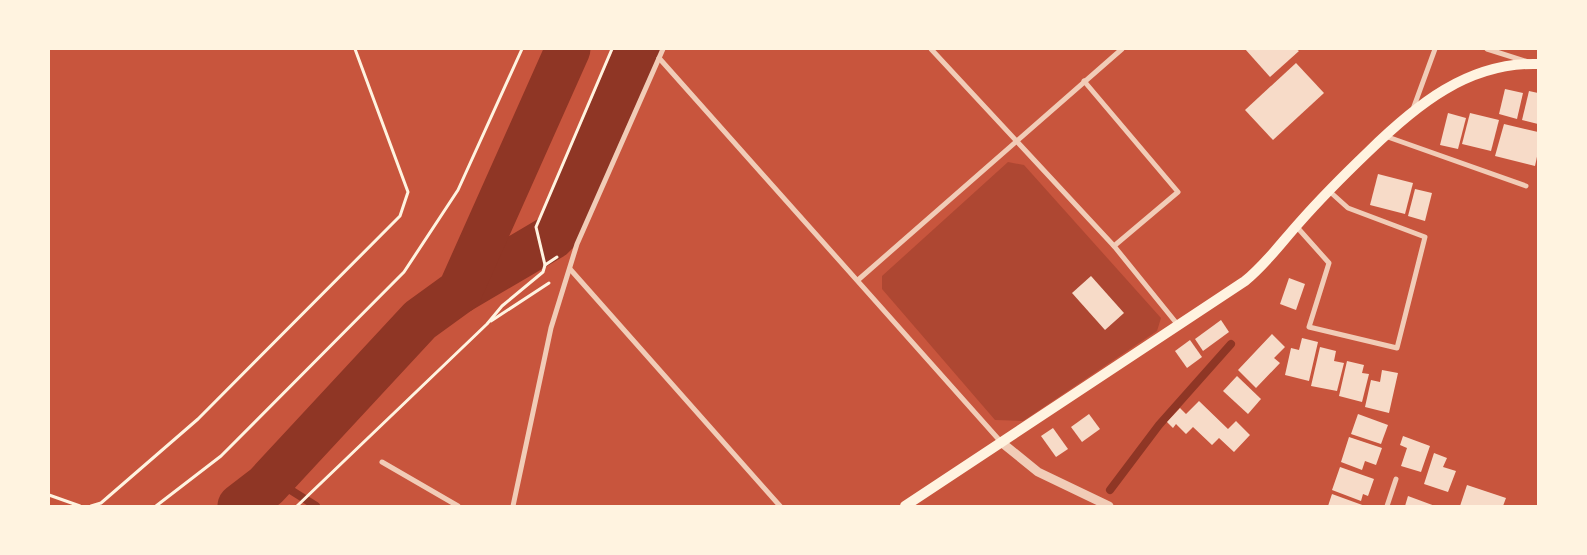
<svg xmlns="http://www.w3.org/2000/svg" width="1587" height="555" viewBox="0 0 1587 555" font-family="'Noto Sans',sans-serif">
	<style>
		.green { fill: #ae4732 }
		.lines { fill: none; stroke-linecap: round; stroke-linejoin: round }
		.stream { stroke: #8f3625; stroke-width: 8 }
		.river { stroke: #8f3625; stroke-width: 45 }
		.building { fill: #f7dbc8 }
		.path { stroke: #fff3e0; stroke-width: 3 }
		.minor { stroke: #f1ccb7; stroke-width: 5 }
		.tertiary { stroke: #f1ccb7; stroke-width: 9 }
		.secondary { stroke: #fff3e0; stroke-width: 10 }
	</style>
	<rect width="100%" height="100%" fill="#c8553d"/>
	<path class="green" d="M1008,162L1024,165L1161,318L1157,331L1023,421L995,420L882,289V276Z"/>
	<g class="lines">
		<g class="stream">
			<path d="M273,479L316,506"/>
			<path d="M1110,490L1159,425L1231,344"/>
		</g>
		<g class="river">
			<path d="M460,291L552,237L561,228L638,49"/>
			<path d="M240,506L266,486L420,320L460,291L568,49"/>
		</g>
	</g>
	<g class="building">
		<path d="M1245,49H1296L1299,51L1270,77Z"/>
		<path d="M1296,63L1324,93L1273,140L1245,110Z"/>
		<path d="M1505,89L1523,93L1517,119L1499,114Z"/>
		<path d="M1529,91L1538,93V124L1522,120Z"/>
		<path d="M1448,113L1466,118L1458,149L1440,145Z"/>
		<path d="M1470,113L1499,120L1491,151L1462,144Z"/>
		<path d="M1504,124L1538,132V152L1535,166L1495,156Z"/>
		<path d="M1378,174L1413,183L1405,214L1370,205Z"/>
		<path d="M1415,189L1432,193L1425,221L1408,216Z"/>
		<path d="M1091,276L1124,313L1105,330L1072,293Z"/>
		<path d="M1289,278L1305,284L1296,310L1280,304Z"/>
		<path d="M1221,320L1229,332L1203,351L1195,339Z"/>
		<path d="M1272,334L1285,347L1274,358L1280,363L1256,388L1238,370Z"/>
		<path d="M1302,338L1318,342L1309,381L1285,375L1291,348L1299,350Z"/>
		<path d="M1190,340L1202,357L1187,368L1175,351Z"/>
		<path d="M1320,347L1336,351L1334,361L1344,363L1337,391L1311,386Z"/>
		<path d="M1347,361L1364,365L1362,373L1369,374L1362,402L1339,396Z"/>
		<path d="M1382,370L1398,373L1389,413L1365,407L1371,380L1380,382Z"/>
		<path d="M1237,376L1261,399L1248,414L1223,391Z"/>
		<path d="M1199,401L1228,429L1236,421L1250,435L1234,452L1219,438L1212,445L1193,427L1186,434L1176,424L1173,428L1167,422L1180,408L1186,414Z"/>
		<path d="M1089,414L1100,429L1082,442L1071,427Z"/>
		<path d="M1358,414L1388,425L1381,444L1351,434Z"/>
		<path d="M1053,428L1068,449L1056,457L1041,436Z"/>
		<path d="M1403,436L1430,446L1421,472L1401,466L1407,448L1400,445Z"/>
		<path d="M1349,437L1382,448L1376,465L1365,461L1362,470L1341,462Z"/>
		<path d="M1434,453L1447,458L1443,467L1456,471L1448,492L1424,484Z"/>
		<path d="M1340,467L1374,479L1368,496L1363,494L1361,501L1332,490Z"/>
		<path d="M1467,485L1506,498L1503,506H1460Z"/>
		<path d="M1332,494L1365,506H1328Z"/>
		<path d="M1408,496L1435,506H1405Z"/>
	</g>
	<g class="lines">
		<g class="path">
			<path d="M545,265L557,257"/>
			<path d="M491,321L549,283"/>
			<path d="M49,495L80,506"/>
			<path d="M91,506L101,503L198,419L400,216L408,192L355,49"/>
			<path d="M156,506L221,456L404,272L458,190L522,49"/>
			<path d="M297,506L487,324L502,306L543,272L545,265L536,227L612,49"/>
		</g>
		<g class="minor">
			<path d="M931,49L1114,246L1178,192L1084,81"/>
			<path d="M1487,49L1528,62"/>
			<path d="M659,58L1001,442"/>
			<path d="M1413,109L1435,49"/>
			<path d="M1385,136L1526,186"/>
			<path d="M1296,226L1329,263L1309,327L1397,348L1425,237L1348,208L1328,190"/>
			<path d="M1114,246L1178,325"/>
			<path d="M570,269L780,506"/>
			<path d="M858,280L1122,49"/>
			<path d="M382,462L458,506"/>
			<path d="M513,506L551,328L577,244L663,49"/>
			<path d="M1387,506L1396,479"/>
		</g>
		<path class="tertiary" d="M1001,442L1038,472L1109,506"/>
		<path class="secondary" d="M905,506L1245,281C1266,264 1281,243 1299,223C1321,198 1344,175 1368,152C1416,105 1468,62 1538,64"/>
	</g>
	<rect width="1587" height="555" fill="none" stroke="#fff3e0" stroke-width="100"/>
</svg>
